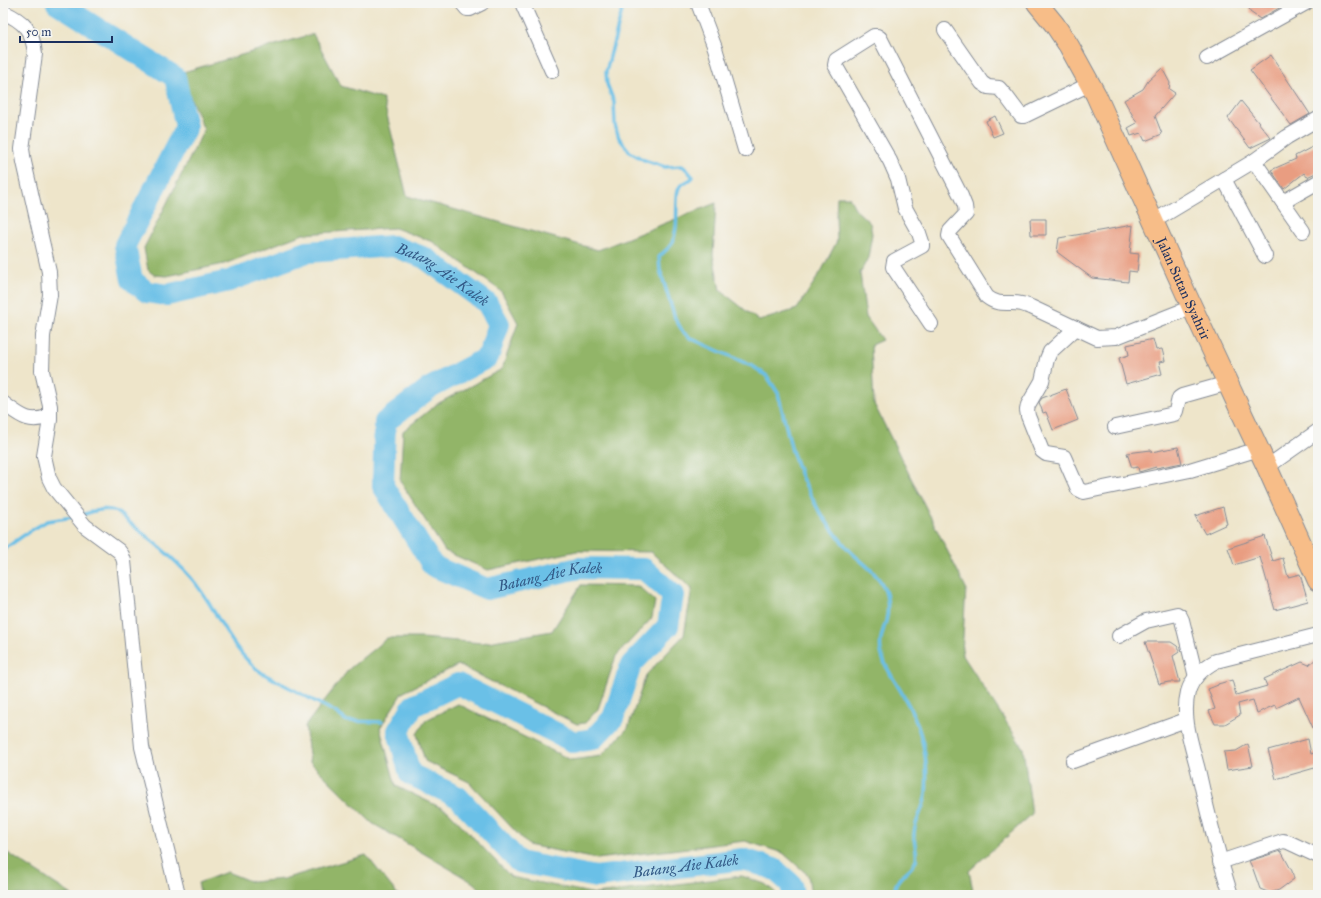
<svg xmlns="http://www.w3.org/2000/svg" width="1321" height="898" viewBox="0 0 1321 898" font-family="'IM FELL Great Primer',serif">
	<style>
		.forest { fill: #92b568; stroke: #567263 }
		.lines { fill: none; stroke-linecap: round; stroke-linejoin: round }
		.stream { stroke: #6ac0e7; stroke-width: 3.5 }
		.river { stroke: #6ac0e7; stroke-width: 22 }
		.building { fill: #e99d81 }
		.minor-casing { stroke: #848a94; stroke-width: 16 }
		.highway-casing { stroke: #848a94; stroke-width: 22 }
		.minor { stroke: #fff; stroke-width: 14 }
		.highway { stroke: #f7bd88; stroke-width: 20 }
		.labels { text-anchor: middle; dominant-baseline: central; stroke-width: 4; stroke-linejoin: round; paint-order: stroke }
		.street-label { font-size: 14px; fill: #1b2f5e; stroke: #f6f6f2 }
		.water-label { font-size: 15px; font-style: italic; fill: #335a87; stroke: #f6f6f2 }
	</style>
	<rect width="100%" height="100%" fill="#f6f6f2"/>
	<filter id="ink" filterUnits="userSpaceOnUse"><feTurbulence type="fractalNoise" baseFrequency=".025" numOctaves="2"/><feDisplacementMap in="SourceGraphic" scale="8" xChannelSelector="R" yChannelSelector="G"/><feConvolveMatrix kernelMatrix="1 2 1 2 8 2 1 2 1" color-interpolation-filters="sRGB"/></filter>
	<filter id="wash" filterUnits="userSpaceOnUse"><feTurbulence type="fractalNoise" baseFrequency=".012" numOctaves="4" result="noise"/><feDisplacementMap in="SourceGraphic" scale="16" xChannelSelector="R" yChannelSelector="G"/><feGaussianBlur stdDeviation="0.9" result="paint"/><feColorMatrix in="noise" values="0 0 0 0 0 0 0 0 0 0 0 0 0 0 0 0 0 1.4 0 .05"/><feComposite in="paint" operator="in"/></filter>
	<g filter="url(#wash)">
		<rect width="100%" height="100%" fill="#eee5ca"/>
		<g class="forest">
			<path d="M313,34L341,86L383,99L407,196L598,250L716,203L713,255L720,290L759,321L797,309L822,270L837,241L836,217L837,197H849L856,210L870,223L872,234L868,258L860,273L866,317L882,340L871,345L874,404L966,588L962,654L1023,748L1032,814L969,871L974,895H811L808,875L783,853L745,841L597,859L528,845L469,782L425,761L417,734L426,720L458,704L571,760L601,756L628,728L646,675L684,635L692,589L651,552L577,551L488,570L445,551L400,481L403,431L437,404L502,369L518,323L501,291L433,242L395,228L303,234L224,264L167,276L154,275L148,270L144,248L204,130L180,73Z"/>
			<path d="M581,585L638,586L655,601L652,618L616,656L598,709L585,723L577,724L458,665L402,693L380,728L396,786L448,811L511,877L596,894L742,876L765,884L775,892L776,895H488L472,882L372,823L310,762L305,726L349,669L387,638H421L482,643L552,631Z"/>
			<path d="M3,850L72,895H3Z"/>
			<path d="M366,855L398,895H201L198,883L227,872L252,882L283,879Z"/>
		</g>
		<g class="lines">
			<g class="stream">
				<path d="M624,3L606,72L607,84L614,102L615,125L619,138L630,152L644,160L665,167L682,166L686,169L693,177C689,183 681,182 679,188C677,192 677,196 677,200C676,215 678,230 672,243C669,249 663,252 659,257L660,270L675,318L683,332L690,338L754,367L767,376L778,393L792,451L801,476L820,513C830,526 840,541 852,553C864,564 876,572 883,586C888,596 889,610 886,621C883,631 879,640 881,651C883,666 897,683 904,697C922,727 929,757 926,793C925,807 915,820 914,833C913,842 918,851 916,860C912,873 895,873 894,895"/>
				<path d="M81,515C93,512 106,506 117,512C144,535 174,556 196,584C219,614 231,651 262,673L335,712L347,721L382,722"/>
				<path d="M3,550L30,531L47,521L73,517"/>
			</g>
			<path class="river" id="s1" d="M57,3L175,77L186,127L125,245L132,280L147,292L167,295L229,281L307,252L393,246L425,258L487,303L499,324L488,357L428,389L385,422L383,486L433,566L487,589L579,568L644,569L673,595L668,626L631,665L613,718L593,739L574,742L458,684L413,706L398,731L410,774L458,797L519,862L596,877L743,859L774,869L791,884L793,895"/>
		</g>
		<g id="blocks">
			<g class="building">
				<path d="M1248,3H1288L1260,19L1250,12Z"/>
				<path d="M1271,55L1310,114L1291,125L1250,70Z"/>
				<path d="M1162,68L1170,83L1169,89L1175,93L1155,116L1162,134L1145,141L1141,133L1131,136L1128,128L1137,123L1124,100L1143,89L1148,81Z"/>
				<path d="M1241,101L1271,138L1250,148L1228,118Z"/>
				<path d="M995,116L1003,133L993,137L986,121Z"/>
				<path d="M1318,144V172L1307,177L1304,173L1284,189L1271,170L1296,159L1295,156Z"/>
				<path d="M1030,219H1046V235H1031Z"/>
				<path d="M1133,225L1130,253L1139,254L1137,272L1129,271L1128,282L1092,278L1057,252L1059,238Z"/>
				<path d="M1153,339L1156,350L1162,349L1165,361L1159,362L1162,374L1126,384L1119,358L1129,355L1127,345Z"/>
				<path d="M1066,389L1078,420L1053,430L1046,412L1043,413L1039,402L1042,398Z"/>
				<path d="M1178,447L1182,463L1156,468V467L1139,472L1138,467L1132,468L1127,453L1151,450V452Z"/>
				<path d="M1223,507L1227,524L1205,534L1195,516Z"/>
				<path d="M1265,536L1273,561L1283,558L1288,577L1300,574L1308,601L1275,610L1260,557L1234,565L1228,548Z"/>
				<path d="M1145,642H1171L1177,646L1181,651L1173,656L1180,682H1169L1159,684Z"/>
				<path d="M1318,657V739L1299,697L1276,708L1275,705L1257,713L1253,700L1238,704L1240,715L1225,724H1215L1209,711L1215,709L1208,689L1218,685V684L1232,680L1236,695L1267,686L1264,679L1302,662L1309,665Z"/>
				<path d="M1308,739L1311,754L1318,752V767L1276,779L1268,750Z"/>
				<path d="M1248,744L1253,766L1227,770L1224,752L1236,751Z"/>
				<path d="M1281,851L1292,871L1294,879L1279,890L1270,893L1260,889L1253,869L1249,861Z"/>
			</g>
		</g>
	</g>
	<g filter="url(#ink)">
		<use href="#blocks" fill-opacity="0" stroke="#848a94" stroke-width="1"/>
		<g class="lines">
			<g class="minor-casing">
				<g id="minor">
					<path d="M462,3L467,9H470L482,3"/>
					<path d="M522,3L552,71"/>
					<path d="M698,3L715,48L745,150"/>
					<path d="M3,12C23,21 33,30 35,54L22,149L24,162L49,272L50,295L43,336L42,371L50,406V420L44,456L49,478L54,488L85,526L119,551L122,555L124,561L142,747L178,895"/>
					<path d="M945,30L982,83L988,87L999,88L1006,96L1021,116H1024L1090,84"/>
					<path d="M1207,58L1306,3"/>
					<path d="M1254,161L1303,231"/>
					<path d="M1224,179L1265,256"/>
					<path d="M1283,202L1318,182"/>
					<path d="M1154,221L1254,161L1287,137L1318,119"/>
					<path d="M931,324L893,267L894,261L922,246V242L919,233L905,208L898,179L890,161L835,65L836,60L874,36H877L880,38L961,196L965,206L966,214L950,231L949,236L987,297C1000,307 1008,301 1022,304C1025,305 1028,306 1031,307L1097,338L1116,337L1192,307"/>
					<path d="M1076,328L1050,352L1047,359L1042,381L1028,405L1027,410L1028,416L1042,451L1046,454L1064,457L1078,489L1084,492L1190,470L1259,449"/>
					<path d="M3,403C21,416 28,424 50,416"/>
					<path d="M1115,427L1174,414L1176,411L1179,398L1182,396L1228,383"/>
					<path d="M1267,467L1318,431"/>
					<path d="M1119,636L1146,621L1177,614L1180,616L1182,620L1196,677"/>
					<path d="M1073,761L1186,720"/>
					<path d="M1220,862L1283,841L1288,842L1318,856"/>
					<path d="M1231,895C1218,855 1208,815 1199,774C1193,748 1181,719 1188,692C1192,678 1203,668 1216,661L1318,635"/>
				</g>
			</g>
			<g class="highway-casing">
				<g id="highway">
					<path id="s2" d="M1037,3L1055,25L1069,46L1096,95L1192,307L1267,467L1318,581"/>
				</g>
			</g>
			<use href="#minor" class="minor"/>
			<use href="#highway" class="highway"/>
		</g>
	</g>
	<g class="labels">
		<g class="street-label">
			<text stroke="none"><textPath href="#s2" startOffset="322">Jalan Sutan Syahrir</textPath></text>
		</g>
		<g class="water-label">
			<text stroke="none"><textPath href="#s1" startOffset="689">Batang Aie Kalek</textPath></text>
			<text stroke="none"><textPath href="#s1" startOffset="1205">Batang Aie Kalek</textPath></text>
			<text stroke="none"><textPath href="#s1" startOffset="2093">Batang Aie Kalek</textPath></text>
		</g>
	</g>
	<rect width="1321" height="898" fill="none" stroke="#f6f6f2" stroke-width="16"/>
	<path d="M20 36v6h92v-6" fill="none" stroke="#1b2f5e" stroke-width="2"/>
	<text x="26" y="36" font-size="12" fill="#1b2f5e" stroke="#f6f6f2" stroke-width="3" paint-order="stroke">50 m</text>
</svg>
